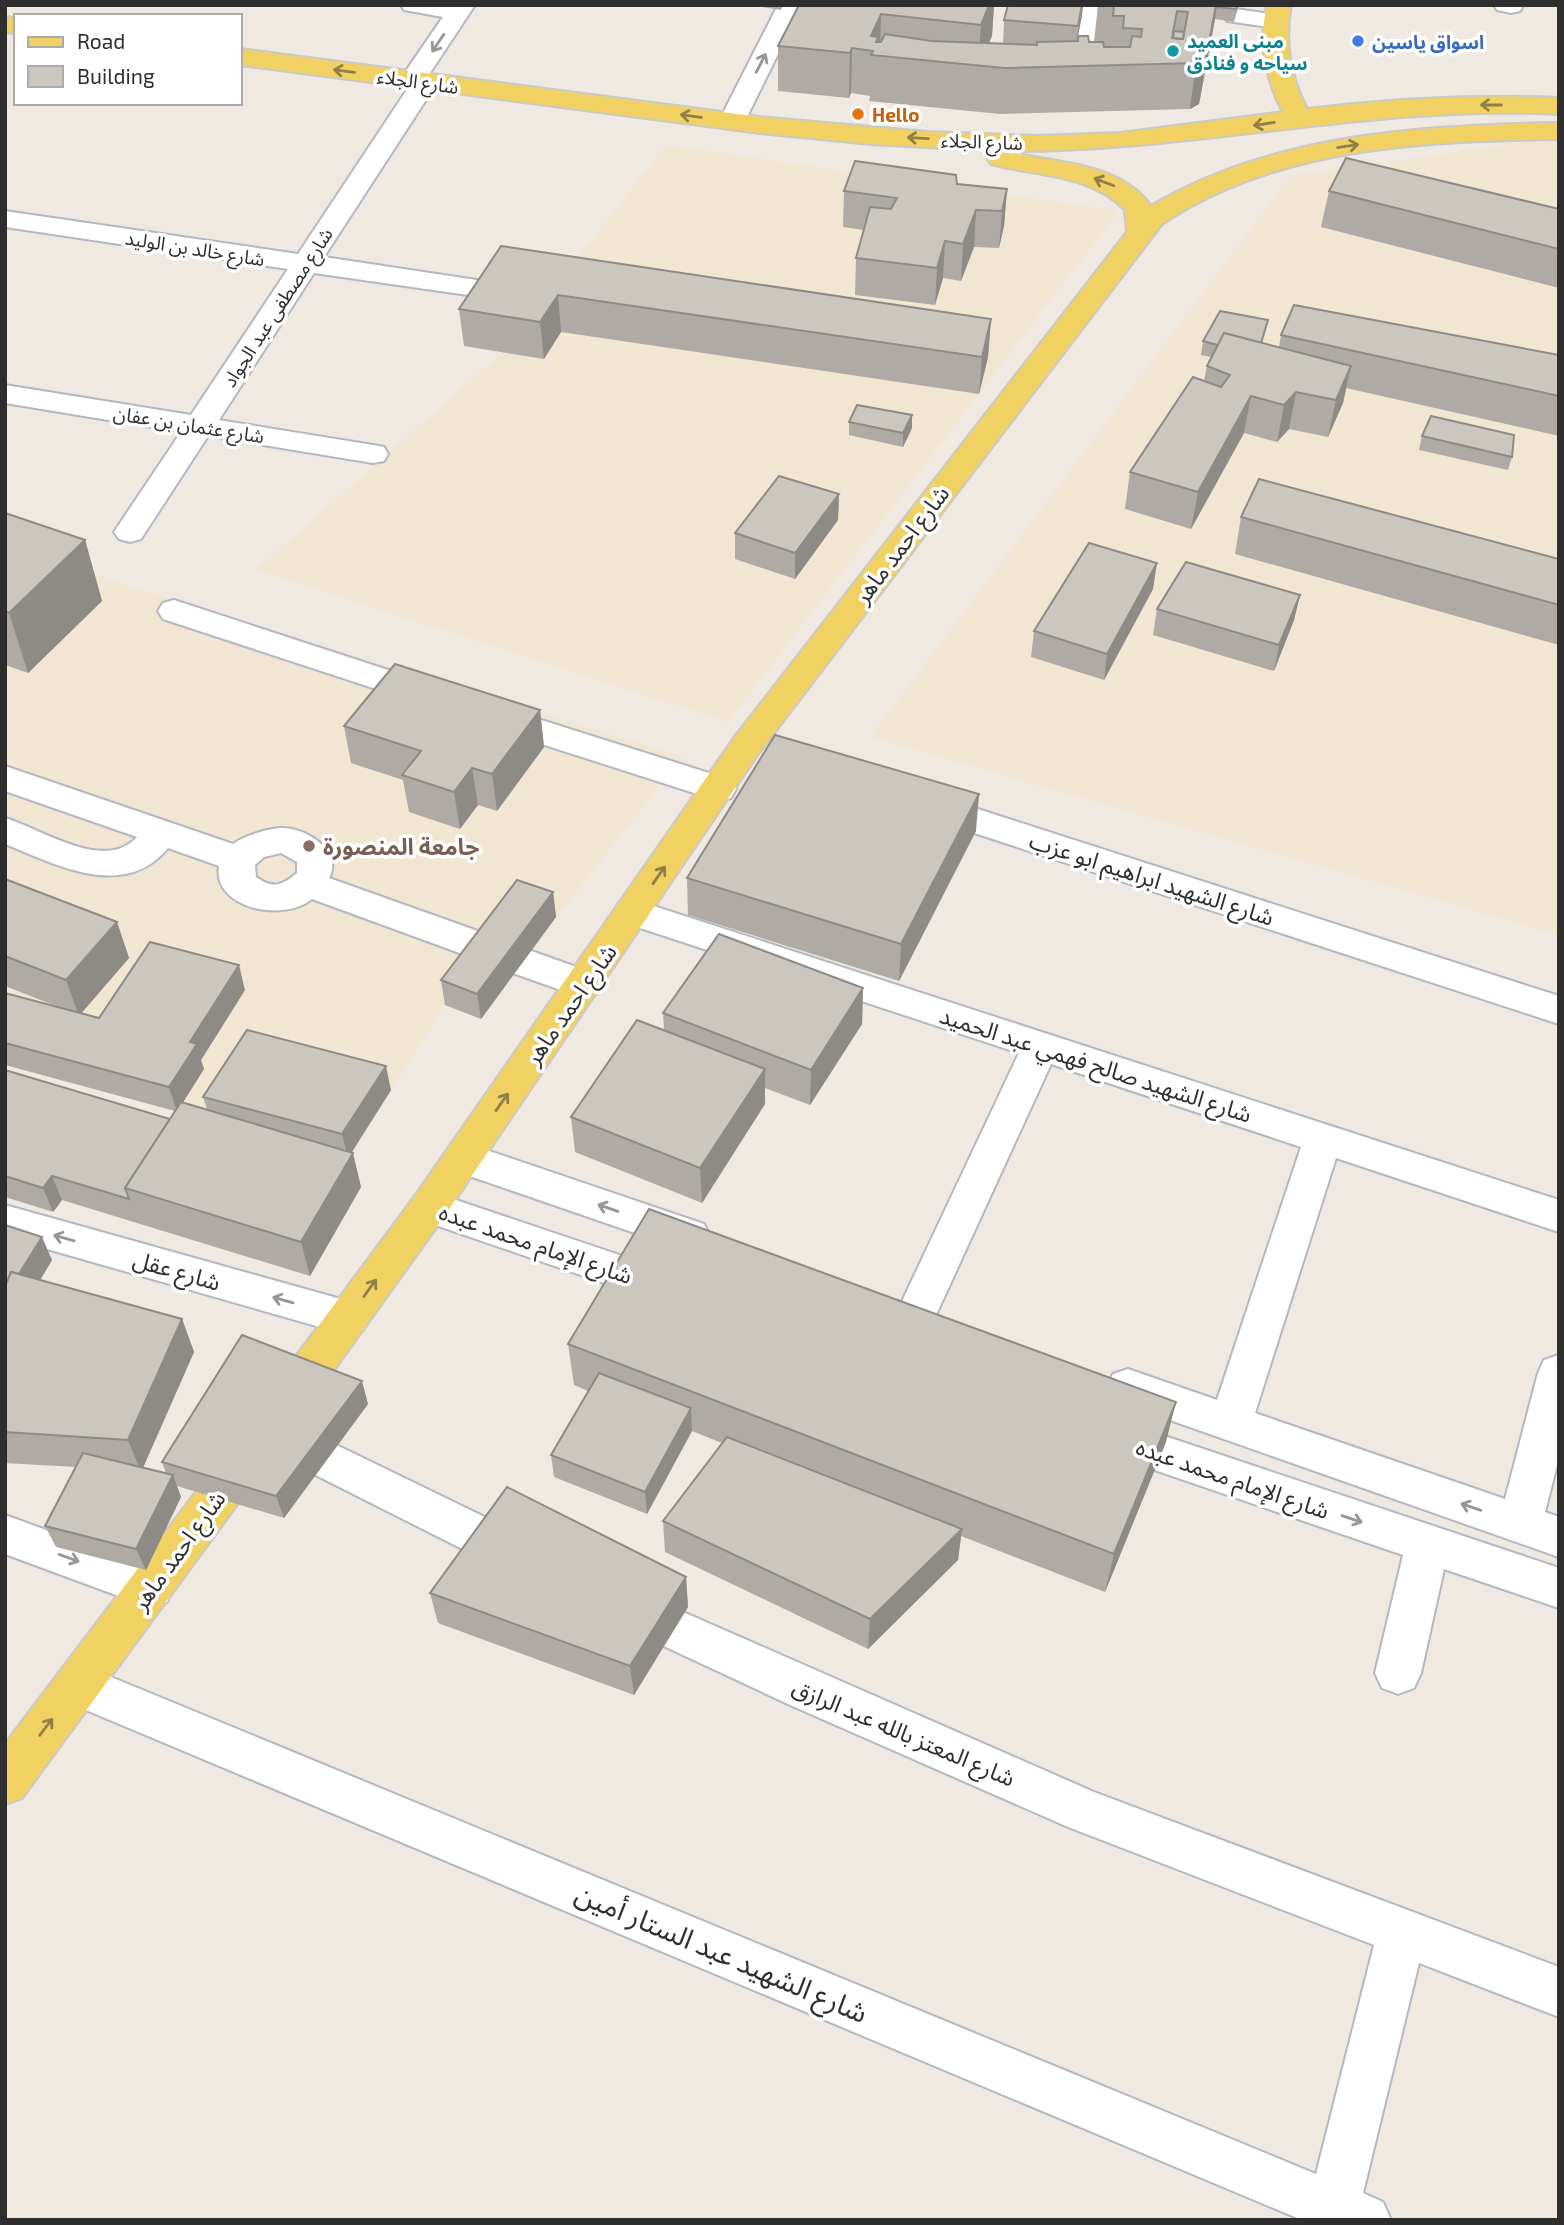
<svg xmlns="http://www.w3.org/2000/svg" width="1564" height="2225" viewBox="0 0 1564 2225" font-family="'Exo 2','Noto Sans Arabic',sans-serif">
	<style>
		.education { fill: #f0e6d1 }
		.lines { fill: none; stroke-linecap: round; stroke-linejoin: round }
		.minor-casing { stroke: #b4b7c1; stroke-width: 4 }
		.major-casing { stroke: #c9c9c9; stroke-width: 4 }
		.minor { fill: #fff; fill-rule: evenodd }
		.major { fill: #f2d163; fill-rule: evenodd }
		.wall { fill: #afaba4 }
		.shaded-wall { fill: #8e8b86 }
		.building { fill: #cbc7bf; stroke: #8e8b86; stroke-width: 2; fill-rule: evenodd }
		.oneway { stroke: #969696 }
		.oneway2 { stroke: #908048 }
		.shop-dot { fill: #3f7fe0; stroke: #fff; stroke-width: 2.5 }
		.culture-dot { fill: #0f9aa8; stroke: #fff; stroke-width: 2.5 }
		.food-dot { fill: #e8710a; stroke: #fff; stroke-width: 2.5 }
		.education-dot { fill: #8d6e63; stroke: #fff; stroke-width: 2.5 }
		.labels { text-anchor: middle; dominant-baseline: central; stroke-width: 7; stroke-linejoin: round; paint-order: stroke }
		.far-culture-label { font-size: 19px; font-weight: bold; fill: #0d838f; stroke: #fff; text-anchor: start }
		.far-shop-label { font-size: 19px; font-weight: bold; fill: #366cbe; stroke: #fff; text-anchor: start }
		.far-street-label { font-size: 19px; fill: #2e2e2e; stroke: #fff }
		.far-food-label { font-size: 19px; font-weight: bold; fill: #c56008; stroke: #fff; text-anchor: start }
		.street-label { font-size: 23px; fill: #2e2e2e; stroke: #fff }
		.education-label { font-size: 23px; font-weight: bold; fill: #785e54; stroke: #fff; text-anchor: start }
		.near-street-label { font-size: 28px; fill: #2e2e2e; stroke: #fff }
	</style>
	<rect width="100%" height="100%" fill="#efe9e1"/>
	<g class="education">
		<path d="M1559,137V935L870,737L1290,176Z"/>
		<path d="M666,145L1119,211L728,722L256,570L528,330L569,269Z"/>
		<path d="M5,548L683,757L556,917L445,1006L348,1158L5,1065Z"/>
	</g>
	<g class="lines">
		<g class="minor-casing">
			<g id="minor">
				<path d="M401,5H475L428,76L437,83L324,257L510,285L520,287L524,293L520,299L510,301L314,273L219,420L373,445L384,447L388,454L384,461L373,463L208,436L141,539L130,542L119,539L114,532L181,432L5,403V385L191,415L288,269L5,227V211L298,254L408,88L399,81L443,17L404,10Z"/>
				<path d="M778,5H802L745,121L741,127H723L719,121Z"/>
				<path d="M1080,5H1104L1096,60C1087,73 1066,81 1051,77L1047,72L1071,56Z"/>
				<path d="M1494,5H1523V6L1520,11L1511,13L1497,10Z"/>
				<path d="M1236,9L1284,16L1287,21L1284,26L1275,28L1227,21L1224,16L1227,11Z"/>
				<path d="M174,600L443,688L448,696L443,704L431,707L163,619L158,611L163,603Z"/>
				<path d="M491,704L731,780L736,789L731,798L719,801L479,724L474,716L479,708Z"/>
				<path d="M5,766L233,844C244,836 266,829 280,828C304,826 344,851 329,878L500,939L505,949L500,959L487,963L312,899C283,923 212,908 219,866L168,848C124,901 57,865 5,844V818C43,829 103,873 137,837L5,791ZM281,853L297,862V873C281,886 273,889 256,877L255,865L264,857Z"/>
				<path d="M928,793L1559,996V1024L916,814L911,805L916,796Z"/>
				<path d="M632,899L1559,1200V1232L1336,1158L1255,1413L1505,1499L1538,1373L1544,1360L1559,1355V1457L1545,1512L1559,1517V1557L1113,1400L1107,1387L1113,1374L1128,1369L1217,1400L1301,1147L1051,1064L931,1326L917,1331L903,1326L896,1314L1019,1053L619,921L614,912L619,903Z"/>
				<path d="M523,948L596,974L601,984L596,994L583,998L510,972L505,962L510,952Z"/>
				<path d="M463,1142L704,1224L710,1236L704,1248L690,1252L449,1169L443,1158L449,1147Z"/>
				<path d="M429,1191L676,1274L682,1286L676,1298L662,1303L415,1218L409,1207L415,1196Z"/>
				<path d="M5,1205L348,1301L363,1306L369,1318L363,1330L348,1335L5,1237Z"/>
				<path d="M281,1418L538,1543L544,1557L538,1571L522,1577L506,1571L266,1450L260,1437L266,1424Z"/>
				<path d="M1111,1418L1559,1568V1608L1444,1569L1421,1673L1414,1688L1398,1694L1382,1688L1375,1673L1403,1555L1096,1450L1090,1437L1096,1424Z"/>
				<path d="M5,1515L167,1574L173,1588L167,1602L151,1608L5,1554Z"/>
				<path d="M626,1587L1094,1792L1559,1967V2017L1419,1963L1363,2193L1383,2202L1391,2220H1302L62,1700L55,1685L62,1670L78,1664L94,1670L1316,2174L1374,1945L1068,1827L790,1705L610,1621L604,1607L610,1593Z"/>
			</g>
		</g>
		<g class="major-casing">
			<g id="major">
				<path d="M1267,5H1291C1284,42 1290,76 1307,109C1391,99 1474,94 1559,98V114C1372,104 1190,153 1004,151C1053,163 1119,161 1151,206C1272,134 1422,125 1559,123V139C1426,141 1275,147 1162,224L758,754L443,1218L298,1420L283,1425L268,1420L262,1407L268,1394L415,1196L734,738L1127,232L1125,210C1091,174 1035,176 991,164L987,158L997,151L871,144L760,133L240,65V49L760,117L927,132L1038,136L1120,133L1283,112C1265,78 1258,43 1267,5Z"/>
				<path d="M5,17L16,18V33L5,32Z"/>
				<path d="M248,1437L263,1443L269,1456L263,1469L22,1798L5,1804V1744L233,1443Z"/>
			</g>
		</g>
		<use href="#minor" class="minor"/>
		<use href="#major" class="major"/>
	</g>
	<g class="wall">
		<path d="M750,5H783L781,10Z"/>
		<path d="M799,5H994L992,36L989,43L1003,44L1004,20L1082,15L1078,36L1089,42H1094L1098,5H1239L1234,22L1215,19L1199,104L1190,109L1000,114L869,101L870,96L851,93L849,98L778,91V46Z"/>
		<path d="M957,184L1007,189L1004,226L999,248L974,247L961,281L943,278L935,305L855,295L856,258L864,230L843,227L844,191Z"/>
		<path d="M1329,191L1559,209V288L1321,227Z"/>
		<path d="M501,246L991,319L988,357L979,394L561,332L544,359L464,346L459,309Z"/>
		<path d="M1265,333L1262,343L1279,347L1281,335L1559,355V436L1346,388L1343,403L1328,437L1289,429L1277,442L1244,433L1191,529L1125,509L1130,472L1204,381L1207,366L1211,357L1201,355L1203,341Z"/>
		<path d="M912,415V428L903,447L849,435V422Z"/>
		<path d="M1422,436L1512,457L1508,470L1419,450Z"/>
		<path d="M839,494L838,520L795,579L735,559V533Z"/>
		<path d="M5,513L85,540L102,601L28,673L5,665Z"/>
		<path d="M1241,517L1559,559V645L1235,554Z"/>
		<path d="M1153,589L1104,680L1031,657L1034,631Z"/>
		<path d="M1300,595L1294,620L1274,671L1153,635L1157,609Z"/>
		<path d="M540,710L544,747L497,811L478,805L460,829L409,812L403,780L351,763L344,726Z"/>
		<path d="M976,831L899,981L688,915L687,878Z"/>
		<path d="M5,879L117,922L129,958L81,1013L99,1018L245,990L201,1060L204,1069L183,1102L207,1109L203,1097L391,1090L352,1152L361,1187L310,1276L62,1200L53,1212L5,1197V1070L170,1119L175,1111L5,1065V993L56,1006L5,986Z"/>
		<path d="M553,892L556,917L481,1019L445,1005L441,980Z"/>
		<path d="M863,988L862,1024L810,1105L765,1088V1104L702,1203L575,1152L571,1117L664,1030L663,1013Z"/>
		<path d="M5,1225L52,1260L40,1280L182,1319L194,1352L143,1468L166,1473L162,1462L368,1404L284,1518L177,1486L181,1497L146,1570L56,1547L45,1526L76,1467L5,1463Z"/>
		<path d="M568,1344L1166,1442L1105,1592L961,1536L958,1560L868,1649L665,1552L663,1521L722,1443L692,1431L647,1514L554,1477L551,1455L588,1391L574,1385Z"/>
		<path d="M686,1577L688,1607L634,1695L438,1623L430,1593Z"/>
	</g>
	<g class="shaded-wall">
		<path d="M989,5H994L992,36L980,66H978L981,25Z"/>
		<path d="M1082,5H1083L1082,15L1075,51Z"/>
		<path d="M1216,5H1217L1215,19L1199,104L1190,109L1196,63Z"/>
		<path d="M881,14L880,56L871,36Z"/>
		<path d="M852,48L851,93L849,98L850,53Z"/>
		<path d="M1007,189L1004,226L999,248L1002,211Z"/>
		<path d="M976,210L974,247L961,281L963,244Z"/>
		<path d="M945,241L943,278L935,305L937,268Z"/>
		<path d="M558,295L561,332L544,359L540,322Z"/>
		<path d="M991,319L988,357L979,394L982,357Z"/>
		<path d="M1351,366L1343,403L1328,437L1336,400Z"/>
		<path d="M1296,392L1289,429L1277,442L1284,405Z"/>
		<path d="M1251,396L1244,433L1191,529L1198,492Z"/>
		<path d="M912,415V428L903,447V433Z"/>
		<path d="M839,494L838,520L795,579V553Z"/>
		<path d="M85,540L102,601L28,673L9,613Z"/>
		<path d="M1157,563L1153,589L1104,680L1107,654Z"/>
		<path d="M1300,595L1294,620L1274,671L1279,645Z"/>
		<path d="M540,710L544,747L497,811L492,774Z"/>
		<path d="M472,768L478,805L460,829L454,792Z"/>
		<path d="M979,794L976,831L899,981L901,944Z"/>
		<path d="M553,892L556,917L481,1019L477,994Z"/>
		<path d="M117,922L129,958L79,1016L66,980Z"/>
		<path d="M239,965L245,990L201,1060L204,1069L177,1112L169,1087L190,1042Z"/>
		<path d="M863,988L862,1024L810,1105L811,1070Z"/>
		<path d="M386,1066L391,1090L348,1158L342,1134Z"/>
		<path d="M765,1069V1104L702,1203L700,1168Z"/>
		<path d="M353,1153L361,1187L310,1276L301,1242Z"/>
		<path d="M52,1176L62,1200L53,1212L43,1188Z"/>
		<path d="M42,1237L52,1260L11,1329L5,1298Z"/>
		<path d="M182,1319L194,1352L141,1472L128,1440Z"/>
		<path d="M362,1381L368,1404L284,1518L276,1496Z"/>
		<path d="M1176,1402L1166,1442L1105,1592L1114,1554Z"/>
		<path d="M691,1408L692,1431L647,1514L645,1492Z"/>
		<path d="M173,1475L181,1497L146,1570L136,1549Z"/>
		<path d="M962,1529L958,1560L868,1649L870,1619Z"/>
		<path d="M686,1577L688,1607L634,1695L630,1666Z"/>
	</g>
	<g class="building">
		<path d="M799,5H989L981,25L881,14L871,36L878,37L876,42H881L885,34L931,41L1037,45V42L1078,41V36H1088L1089,42H1103L1104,47H1130L1132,36L1141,37L1142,29L1123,28L1124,16H1113L1114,5H1216L1206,58L1196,63L1004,68L871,55L873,51L852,48L850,53L778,46ZM1177,11L1188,12L1183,39L1172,38Z"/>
		<path d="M1008,5H1082L1078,26L1004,20Z"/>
		<path d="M1217,5H1237L1236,9L1217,7Z"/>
		<path d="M1174,31L1184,32L1183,39L1173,38Z"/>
		<path d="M1346,158L1559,209V249L1329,191Z"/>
		<path d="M855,161L956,175L957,184L1007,189L1002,211L976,210L963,244L945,241L937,268L856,258L870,207L891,209L897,198L844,191Z"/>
		<path d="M501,246L991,319L982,357L558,295L540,322L459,309Z"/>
		<path d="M1294,305L1559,355V396L1281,335Z"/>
		<path d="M1220,311L1268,320L1261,343L1224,333L1218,345L1203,341Z"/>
		<path d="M1224,333L1351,366L1336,400L1296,392L1284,405L1251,396L1198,492L1130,472L1193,377L1221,387L1230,375L1207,366Z"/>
		<path d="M857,405L912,415L903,433L849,422Z"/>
		<path d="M1431,416L1514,435L1512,457L1422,436Z"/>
		<path d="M779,476L839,494L795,553L735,533Z"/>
		<path d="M1259,479L1559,559V605L1241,517Z"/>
		<path d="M5,513L85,540L9,613L5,611Z"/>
		<path d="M1089,543L1157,563L1107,654L1034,631Z"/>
		<path d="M1186,562L1300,595L1279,645L1157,609Z"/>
		<path d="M395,664L540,710L492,774L472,768L454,792L402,775L421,751L344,726Z"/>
		<path d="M775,735L979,794L901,944L687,878Z"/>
		<path d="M5,879L117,922L66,980L5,956Z"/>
		<path d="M517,880L553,892L477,994L441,980Z"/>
		<path d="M719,934L863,988L811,1070L663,1013Z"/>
		<path d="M150,942L239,965L190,1042L197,1044L169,1087L5,1043V993L99,1018Z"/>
		<path d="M637,1020L765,1069L700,1168L571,1117Z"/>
		<path d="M247,1030L386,1066L342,1134L203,1097Z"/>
		<path d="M5,1070L170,1119L125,1188L129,1199L52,1176L43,1188L5,1176Z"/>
		<path d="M181,1102L353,1153L301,1242L125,1188Z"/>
		<path d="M649,1209L1176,1402L1114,1554L568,1344Z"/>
		<path d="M5,1225L42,1237L19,1274L11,1272L5,1287Z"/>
		<path d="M11,1272L182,1319L128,1440L5,1432V1287Z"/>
		<path d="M242,1335L362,1381L276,1496L162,1462Z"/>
		<path d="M599,1373L691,1408L645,1492L551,1455Z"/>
		<path d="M727,1437L962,1529L870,1619L663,1521Z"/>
		<path d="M83,1453L173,1475L136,1549L45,1526Z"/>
		<path d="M507,1487L686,1577L630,1666L430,1593Z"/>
	</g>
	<defs><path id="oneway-shaft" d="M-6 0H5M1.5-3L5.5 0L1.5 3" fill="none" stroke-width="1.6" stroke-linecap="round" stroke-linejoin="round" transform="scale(1.75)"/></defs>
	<g class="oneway">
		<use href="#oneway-shaft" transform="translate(438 43) rotate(124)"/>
		<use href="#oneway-shaft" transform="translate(761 63) rotate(-63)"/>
		<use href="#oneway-shaft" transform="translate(608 1208) rotate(-161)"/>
		<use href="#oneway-shaft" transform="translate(64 1238) rotate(-164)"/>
		<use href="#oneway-shaft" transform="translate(283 1300) rotate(-164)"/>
		<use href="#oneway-shaft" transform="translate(1471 1507) rotate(-161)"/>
		<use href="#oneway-shaft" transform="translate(1352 1519) rotate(19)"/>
		<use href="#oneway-shaft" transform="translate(69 1558) rotate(20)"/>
	</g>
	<g class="oneway2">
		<use href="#oneway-shaft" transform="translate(344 71) rotate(-172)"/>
		<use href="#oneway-shaft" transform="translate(1491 105) rotate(180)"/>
		<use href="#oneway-shaft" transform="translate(691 116) rotate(-173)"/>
		<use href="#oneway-shaft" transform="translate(1264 124) rotate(171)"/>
		<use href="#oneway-shaft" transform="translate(918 138) rotate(-177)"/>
		<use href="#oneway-shaft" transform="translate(1348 146) rotate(-9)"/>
		<use href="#oneway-shaft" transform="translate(1104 182) rotate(-159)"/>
		<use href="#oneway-shaft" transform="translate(659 875) rotate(-55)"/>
		<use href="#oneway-shaft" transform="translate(502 1102) rotate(-55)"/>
		<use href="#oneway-shaft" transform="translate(370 1288) rotate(-54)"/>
		<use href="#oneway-shaft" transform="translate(46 1727) rotate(-53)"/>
	</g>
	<circle class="shop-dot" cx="1358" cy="41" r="7"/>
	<circle class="culture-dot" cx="1173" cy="51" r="7"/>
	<circle class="food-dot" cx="858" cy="114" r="7"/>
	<circle class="education-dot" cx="309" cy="846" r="7"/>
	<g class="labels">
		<g class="far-culture-label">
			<text x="1187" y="40">مبنى العميد<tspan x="1187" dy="22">سياحه و فنادق</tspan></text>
		</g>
		<g class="far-shop-label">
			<text x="1372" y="41">اسواق ياسين</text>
		</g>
		<g class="far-street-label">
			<text transform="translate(418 81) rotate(8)">شارع الجلاء</text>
			<text transform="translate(982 141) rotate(2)">شارع الجلاء</text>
			<text transform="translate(195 248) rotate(9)">شارع خالد بن الوليد</text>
			<text transform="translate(277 307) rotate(-57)">شارع مصطفى عبد الجواد</text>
			<text transform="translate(189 424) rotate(9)">شارع عثمان بن عفان</text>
		</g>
		<g class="far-food-label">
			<text x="872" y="114">Hello</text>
		</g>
		<g class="street-label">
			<text transform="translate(901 544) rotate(-53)">شارع احمد ماهر</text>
			<text transform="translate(1152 878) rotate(18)">شارع الشهيد ابراهيم ابو عزب</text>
			<text transform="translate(570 1004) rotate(-55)">شارع احمد ماهر</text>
			<text transform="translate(1096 1064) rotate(18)">شارع الشهيد صالح فهمي عبد الحميد</text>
			<text transform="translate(536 1243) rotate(19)">شارع الإمام محمد عبده</text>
			<text transform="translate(177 1270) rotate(16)">شارع عقل</text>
			<text transform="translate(1233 1478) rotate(19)">شارع الإمام محمد عبده</text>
			<text transform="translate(178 1550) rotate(-54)">شارع احمد ماهر</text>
			<text transform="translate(904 1732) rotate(23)">شارع المعتز بالله عبد الرازق</text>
		</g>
		<g class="education-label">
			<text x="323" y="846">جامعة المنصورة</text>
		</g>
		<g class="near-street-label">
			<text transform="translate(722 1952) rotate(23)">شارع الشهيد عبد الستار أمين</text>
		</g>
	</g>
	<rect width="1564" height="2225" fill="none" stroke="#2e2e2e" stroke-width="14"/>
	<rect x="14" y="14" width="228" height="91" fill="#ffffff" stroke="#ababab" stroke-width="2"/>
	<rect x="28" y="37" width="35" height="10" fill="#f2d163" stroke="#ababab" stroke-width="2"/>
	<text x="77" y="49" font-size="21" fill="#2e2e2e">Road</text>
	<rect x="28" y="66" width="35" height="21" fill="#cbc7bf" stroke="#ababab" stroke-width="2"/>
	<text x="77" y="84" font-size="21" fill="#2e2e2e">Building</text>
</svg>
